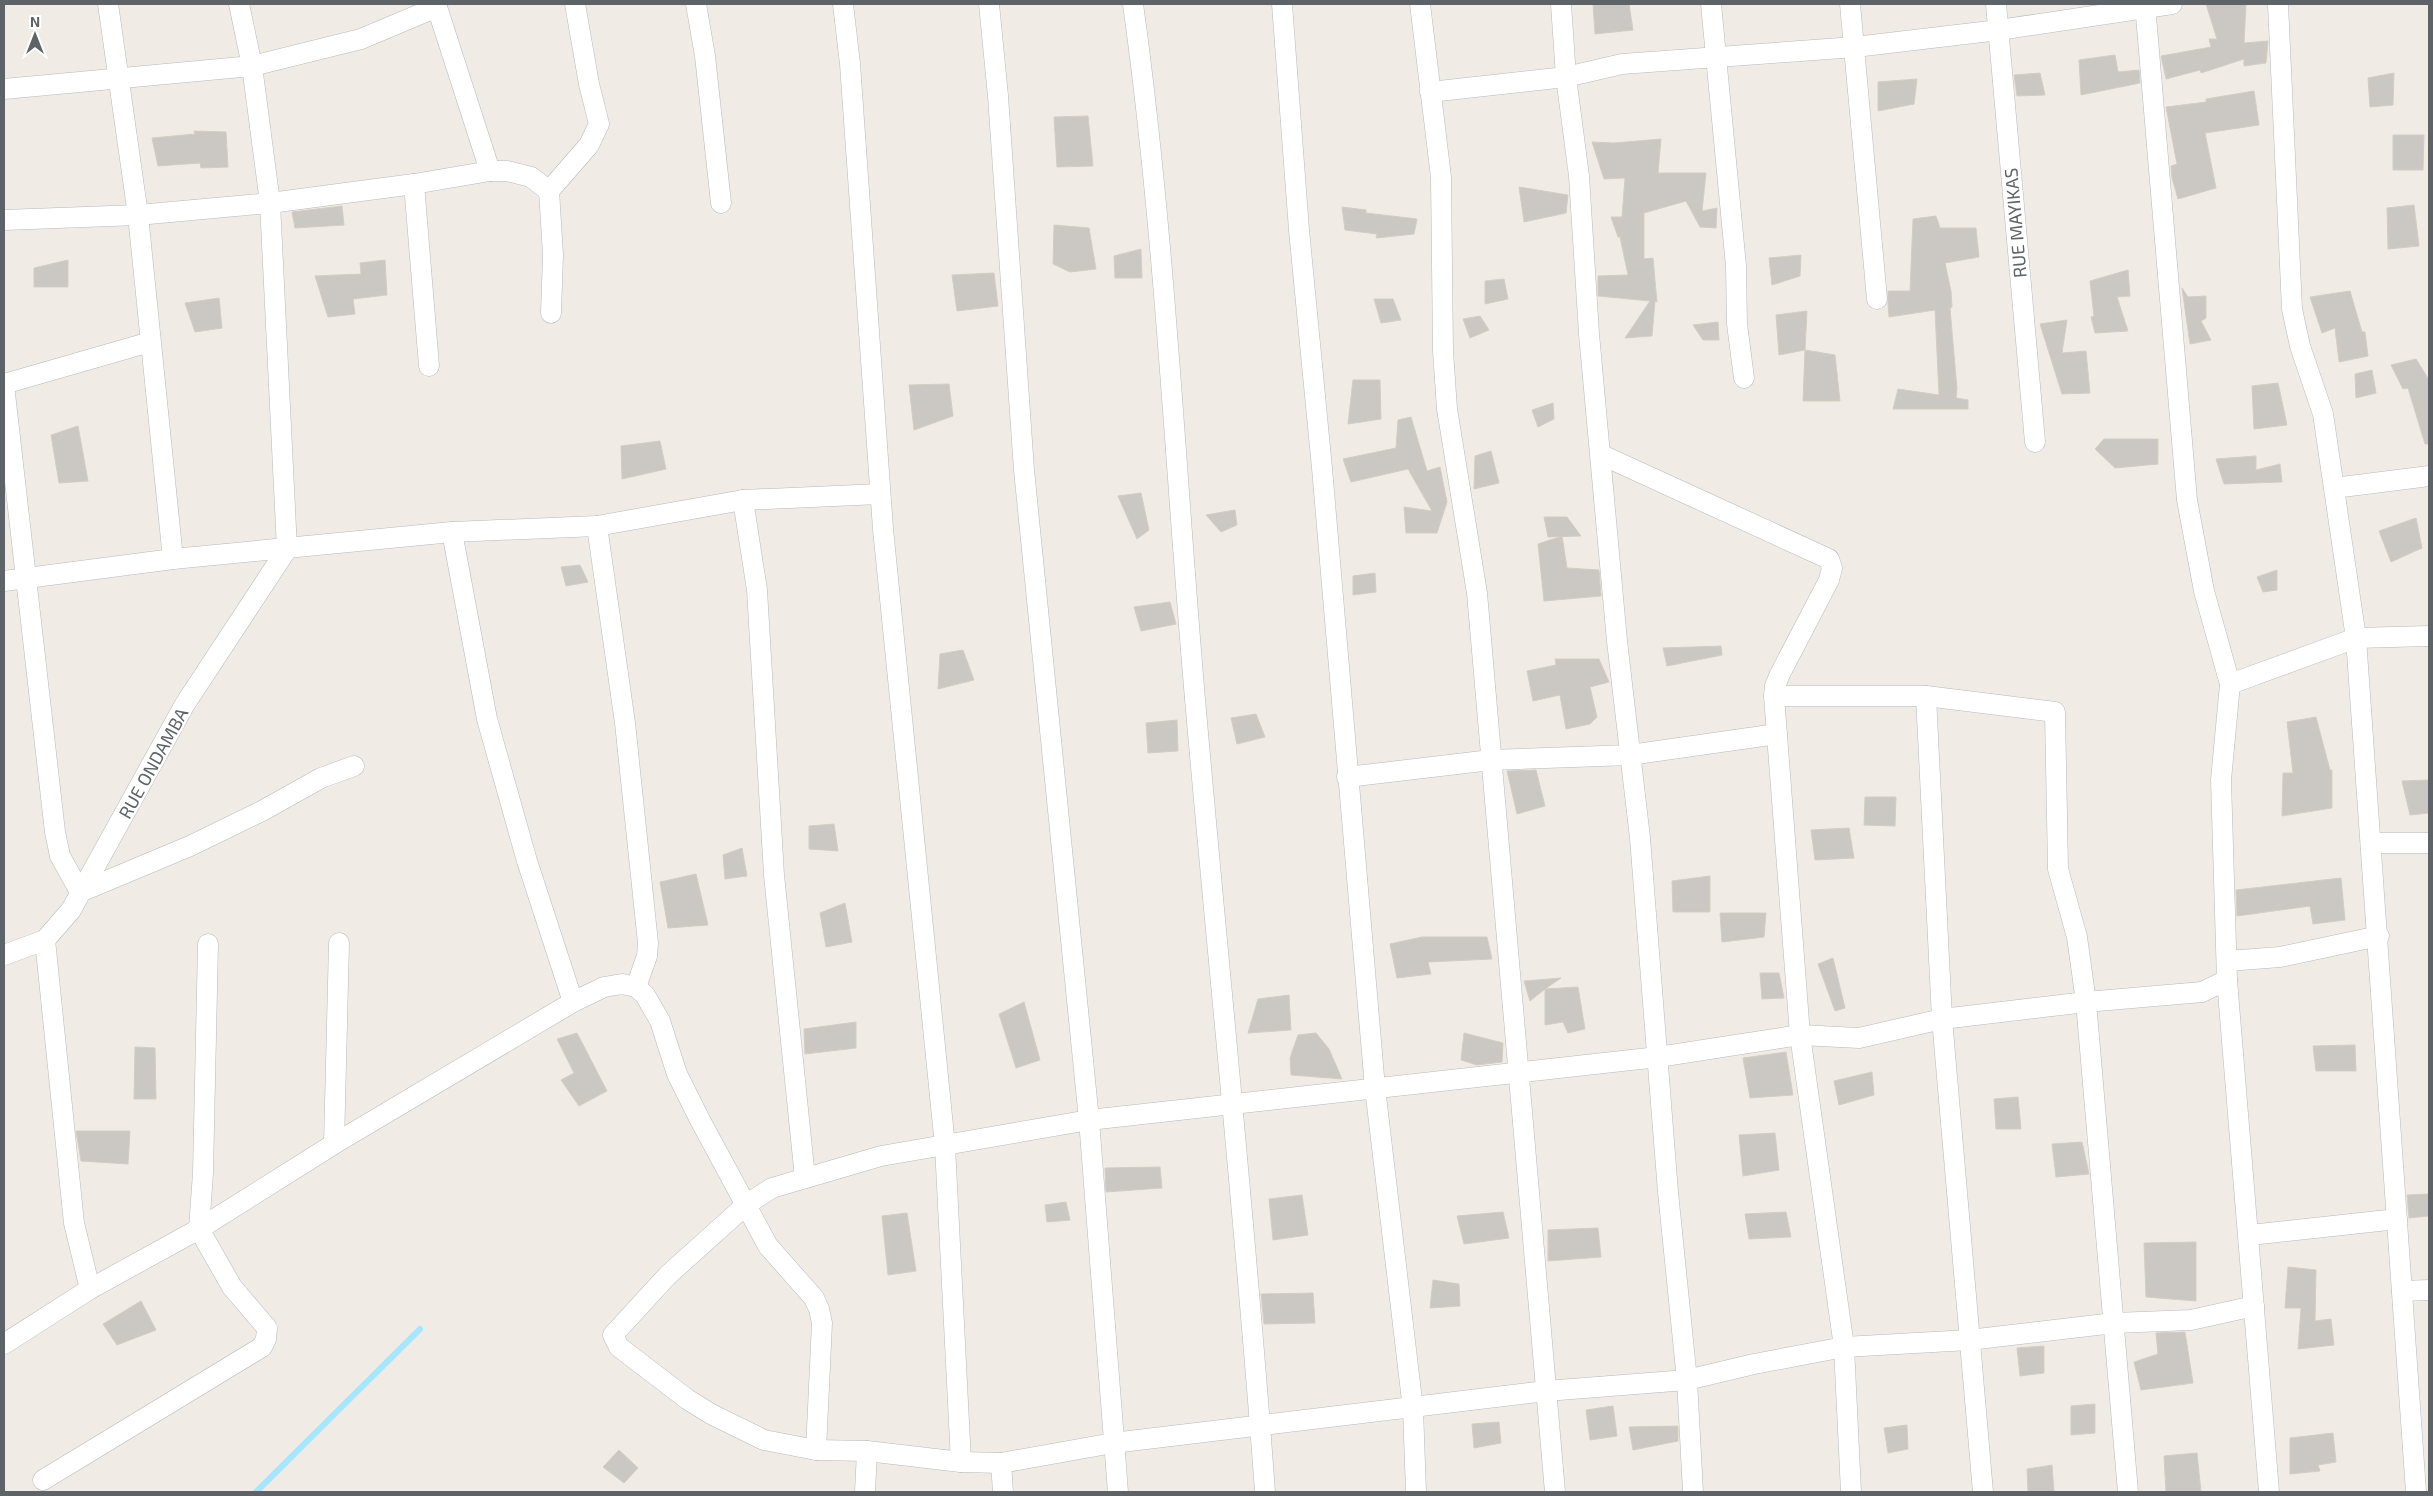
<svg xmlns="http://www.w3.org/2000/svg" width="2433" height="1496" viewBox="0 0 2433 1496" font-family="'Exo 2',sans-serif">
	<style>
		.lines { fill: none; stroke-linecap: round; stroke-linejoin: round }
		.stream { stroke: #a6e6ff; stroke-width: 6 }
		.building { fill: #cbc7c2; stroke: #d5cdc3 }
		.minor-casing { stroke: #b6b9bd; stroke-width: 21 }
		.minor { stroke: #fff; stroke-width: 20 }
		.labels { text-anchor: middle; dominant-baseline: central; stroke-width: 4.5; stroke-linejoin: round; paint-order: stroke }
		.street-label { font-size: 18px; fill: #5d6366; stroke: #fff }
	</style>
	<rect width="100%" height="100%" fill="#f0ece5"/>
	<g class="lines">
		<path class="stream" d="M256,1492L420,1329"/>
	</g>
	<g class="building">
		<path d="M1593,4H1629L1633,30L1595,34Z"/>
		<path d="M2206,4H2246L2244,43L2268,41L2266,63L2244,66V59L2201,73L2200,70L2166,79L2161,56L2211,47L2209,39H2217Z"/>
		<path d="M2115,55L2118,72L2139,70L2140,83L2081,95L2079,60Z"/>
		<path d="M2040,73L2045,95L2017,96L2014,75Z"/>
		<path d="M2394,73L2393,105L2370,107L2368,78Z"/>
		<path d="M1917,79L1914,104L1878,111V82Z"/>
		<path d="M2254,91L2259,125L2205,133L2216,188L2178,199L2172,178L2171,166L2177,164L2166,107L2206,102V99Z"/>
		<path d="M1088,116L1093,166L1057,167L1054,117Z"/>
		<path d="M194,131L226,132L228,167L201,168L200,163L158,166L152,138L195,134Z"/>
		<path d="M2393,135H2424L2423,170H2393Z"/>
		<path d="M1661,139L1658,173H1706L1702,211L1717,208L1716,228L1700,227L1686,201L1644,213V259L1653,258L1657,302L1655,301L1652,336L1625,338L1650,301L1598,296V276L1628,275L1620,237H1618L1611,217H1622L1625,178L1604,179L1592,142L1614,143Z"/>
		<path d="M1519,187L1568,195L1566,213L1524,222Z"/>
		<path d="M2414,205L2419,246L2388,249L2387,208Z"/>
		<path d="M342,206L344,225L295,228L292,212Z"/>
		<path d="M1342,207L1366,210V213L1417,219L1414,234L1376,238L1377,234L1345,230Z"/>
		<path d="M1936,216L1940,228H1976L1979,257L1945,263L1951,291L1952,307L1950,308L1957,389L1956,398L1968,400V409H1893L1898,389L1939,395L1935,310L1889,317L1888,304V291H1910L1913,219Z"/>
		<path d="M1054,225L1089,228L1096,269L1070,272L1053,264Z"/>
		<path d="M1141,249L1142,278H1115L1114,256Z"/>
		<path d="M1801,255L1800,276L1772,285L1769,258Z"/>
		<path d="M68,260V287H34V268Z"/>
		<path d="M385,260L387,295L353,299L355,314L328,317L315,276L361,274L360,263Z"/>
		<path d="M2128,270L2130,296L2117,297L2128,331L2095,333L2091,317L2094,316L2090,281Z"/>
		<path d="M994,273L998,306L957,311L952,275Z"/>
		<path d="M1504,279L1508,299L1485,304V281Z"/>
		<path d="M2182,288L2188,297L2206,296V318L2201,321L2211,340L2190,344Z"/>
		<path d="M2350,291L2362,332H2365L2368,356L2339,362L2335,328L2322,333L2310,297Z"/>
		<path d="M219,298L222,328L195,332L185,303Z"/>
		<path d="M1374,299H1393L1401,320L1381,323Z"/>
		<path d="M1807,311L1805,350L1779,355L1776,315Z"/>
		<path d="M1480,316L1489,330L1470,338L1463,319Z"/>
		<path d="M2067,320L2062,353L2086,351L2090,393L2062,394L2040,324Z"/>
		<path d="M1718,322L1719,340H1703L1693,325Z"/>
		<path d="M1805,350L1835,355L1840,401H1803Z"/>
		<path d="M2416,359L2429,380V444H2425L2408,388L2403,389L2391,365Z"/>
		<path d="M2372,370L2376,393L2356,398L2355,374Z"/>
		<path d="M1353,380H1380L1381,419L1348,424Z"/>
		<path d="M2278,383L2287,425L2254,429L2252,386Z"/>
		<path d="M949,384L953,416L914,430L909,385Z"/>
		<path d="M1553,403L1554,419L1538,427L1532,410Z"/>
		<path d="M1411,417L1427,471L1440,467L1447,502L1437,533H1406L1404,507L1432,511L1408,469L1351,482L1343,459L1396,448L1398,420Z"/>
		<path d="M78,426L88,481L59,483L51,435Z"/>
		<path d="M2104,439H2158V464L2115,468L2095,449Z"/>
		<path d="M660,441L666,469L622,479L621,446Z"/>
		<path d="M1491,451L1499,483L1474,489L1475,456Z"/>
		<path d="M2256,456V470L2280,464L2282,482L2224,484L2216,459Z"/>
		<path d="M1141,493L1149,530L1137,539L1118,496Z"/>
		<path d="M1235,510L1237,525L1221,532L1206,515Z"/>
		<path d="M1544,517H1567L1581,536L1548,537Z"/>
		<path d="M2416,518L2422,548L2391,562L2379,531Z"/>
		<path d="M1562,536L1567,568L1599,570L1601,596L1544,601L1538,544Z"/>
		<path d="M580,565L588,582L566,586L561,567Z"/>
		<path d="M2277,570V590L2263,592L2257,577Z"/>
		<path d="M1375,573L1376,592L1353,595V576Z"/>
		<path d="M1170,602L1176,624L1141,631L1134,607Z"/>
		<path d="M1721,646L1722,655L1667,666L1663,648Z"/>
		<path d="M963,650L974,680L938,689L940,654Z"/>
		<path d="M1555,659H1599L1609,682L1590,687L1597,717L1590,724L1566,729L1560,695L1533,701L1527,671L1556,665Z"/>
		<path d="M1256,714L1265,737L1237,744L1231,718Z"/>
		<path d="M2316,717L2330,770H2332V808L2282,816L2283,773H2293L2287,722Z"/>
		<path d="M1177,720L1178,751L1148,753L1146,723Z"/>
		<path d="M1536,770L1545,806L1517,814L1507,771Z"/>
		<path d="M2429,780V813L2410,815L2402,781Z"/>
		<path d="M1865,797H1896L1895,826L1864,825Z"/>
		<path d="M834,824L838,851L809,849V826Z"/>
		<path d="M1849,828L1854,858L1815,860L1811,830Z"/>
		<path d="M742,848L747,876L725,879L723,855Z"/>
		<path d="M696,874L708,925L668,928L660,882Z"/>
		<path d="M1710,876V912H1673L1672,881Z"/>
		<path d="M2341,878L2345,920L2313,924L2310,906L2237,916L2236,890Z"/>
		<path d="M845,903L852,942L826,947L820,913Z"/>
		<path d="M1720,913H1766L1764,937L1722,942Z"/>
		<path d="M1422,937H1487L1492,959L1428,962L1431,974L1397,978L1390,944Z"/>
		<path d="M1833,958L1845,1008L1835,1011L1818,964Z"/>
		<path d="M1760,973H1779L1784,998L1762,999Z"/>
		<path d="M1561,978L1545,989L1530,1001L1524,981Z"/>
		<path d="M1578,987L1585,1029L1568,1033L1563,1022L1545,1025V989Z"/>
		<path d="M1289,995L1291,1030L1248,1033L1258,999Z"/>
		<path d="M1024,1002L1040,1060L1016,1068L999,1014Z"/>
		<path d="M856,1022V1048L805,1054L804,1029Z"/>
		<path d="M577,1033L607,1091L579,1106L561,1080L574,1073L557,1039Z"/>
		<path d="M1316,1033L1329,1049L1342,1079L1291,1075L1290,1058L1298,1035Z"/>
		<path d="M1464,1033L1503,1043L1502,1062L1477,1065L1461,1060Z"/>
		<path d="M2355,1045L2356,1071H2316L2313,1046Z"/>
		<path d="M135,1047L155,1048L156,1099H134Z"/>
		<path d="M1786,1052L1793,1095L1750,1098L1743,1058Z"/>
		<path d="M1872,1072L1874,1095L1839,1105L1834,1081Z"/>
		<path d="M2018,1097L2021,1129H1996L1994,1099Z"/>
		<path d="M76,1131H130L128,1164L81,1161Z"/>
		<path d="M1775,1133L1779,1170L1743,1176L1739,1135Z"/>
		<path d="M2082,1142L2089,1174L2056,1177L2052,1144Z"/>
		<path d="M1160,1167L1162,1188L1106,1192L1105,1168Z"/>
		<path d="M2429,1194V1216L2409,1218L2407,1195Z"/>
		<path d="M1302,1195L1308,1235L1273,1240L1269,1199Z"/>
		<path d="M1066,1202L1070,1220L1047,1222L1045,1205Z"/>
		<path d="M1503,1212L1509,1238L1464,1244L1457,1216Z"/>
		<path d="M1786,1212L1791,1237L1749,1239L1745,1214Z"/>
		<path d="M907,1213L916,1271L888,1275L882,1216Z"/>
		<path d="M1598,1228L1601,1257L1548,1261V1230Z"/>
		<path d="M2196,1242V1301L2146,1297L2144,1243Z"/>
		<path d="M2288,1267L2316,1270L2315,1321L2331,1319L2334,1345L2298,1349L2301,1308H2285Z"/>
		<path d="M1433,1280L1459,1284L1460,1306L1430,1308Z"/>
		<path d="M1313,1293L1315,1323L1264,1324L1261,1294Z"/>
		<path d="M141,1301L156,1330L117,1345L103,1324Z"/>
		<path d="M2185,1332L2193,1383L2141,1390L2134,1362L2158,1354L2156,1333Z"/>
		<path d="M2044,1346V1373L2020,1376L2017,1348Z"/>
		<path d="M2095,1404V1433L2071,1435V1406Z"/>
		<path d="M1613,1406L1617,1436L1590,1440L1586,1410Z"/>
		<path d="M1499,1422L1501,1443L1474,1448L1472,1424Z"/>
		<path d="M1907,1425L1908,1449L1888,1453L1884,1428Z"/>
		<path d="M1678,1426V1441L1633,1450L1629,1427Z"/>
		<path d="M2333,1433L2336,1462L2318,1465L2320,1471L2290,1474V1438Z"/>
		<path d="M619,1450L638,1468L624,1483L603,1467Z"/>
		<path d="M2197,1453L2201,1492H2166L2164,1456Z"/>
		<path d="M2052,1465L2054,1492H2028L2027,1469Z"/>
	</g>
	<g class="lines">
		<g class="minor-casing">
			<g id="minor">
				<path d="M108,4L138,215L173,559"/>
				<path d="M436,4L490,171"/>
				<path d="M696,4L705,56L721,203"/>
				<path d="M843,4L850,64L883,529L945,1146L961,1462"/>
				<path d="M989,4L998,96L1024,470L1089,1120L1118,1492"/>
				<path d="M1133,4C1165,234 1175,467 1195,699C1218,964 1246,1228 1265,1492"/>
				<path d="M1282,4L1299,230L1322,468L1375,1088L1413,1409L1416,1492"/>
				<path d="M1420,4L1441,177L1443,351L1447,409L1477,593L1555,1492"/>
				<path d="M1561,4L1566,77L1579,176L1589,334L1617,641L1640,838L1668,1192L1687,1380L1693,1492"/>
				<path d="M1711,4L1736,266L1737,324L1744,378"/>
				<path d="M1850,4L1877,299"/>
				<path d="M1996,4L2035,442"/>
				<path d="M2145,4L2187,500L2204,591L2230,684L2221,780L2227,980L2269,1492"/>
				<path d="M2278,4L2292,309L2300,346L2323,414L2356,638L2416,1492"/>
				<path d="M4,89L252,66L361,39L437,7"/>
				<path d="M1430,92L1566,77L1622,64L1855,47L1999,30L2172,4"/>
				<path d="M414,184L429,366"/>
				<path d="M549,191L553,255L551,313"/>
				<path d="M4,220L138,215L270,203L414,184L490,171H507L531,177L549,191L589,145L599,124L589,84L575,4"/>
				<path d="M4,384L150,342"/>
				<path d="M4,385L55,832L60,856L80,892L190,846L262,811L321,778L354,766"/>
				<path d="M1602,455L1829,559L1832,568L1829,580L1780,674L1775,686L1774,696L1800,1035L1844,1347L1851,1492"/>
				<path d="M2334,488L2429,476"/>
				<path d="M743,500L757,590L774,875L805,1178"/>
				<path d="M597,526L625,723L648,943L647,956L636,987"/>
				<path d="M452,532L487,719L527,861L573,1002"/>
				<path d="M4,581L173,559L452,532L597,526L743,500L880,494"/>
				<path d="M2230,684L2356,638L2429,636"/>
				<path d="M1774,696H1926L2055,712L2058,869L2077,937L2086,1002L2128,1492"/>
				<path d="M1926,696L1942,1019L1983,1492"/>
				<path d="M1347,777L1491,760L1630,755L1777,734"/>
				<path d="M2373,843H2429"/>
				<path d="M45,940L74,1223L90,1289"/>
				<path d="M4,955L45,940L71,910L185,704L287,549L270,203L252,66L239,4"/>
				<path d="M2227,961L2280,957L2379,936"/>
				<path d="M2227,980L2202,992L2086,1002L1942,1019L1859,1038L1800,1035L1658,1057L1089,1120L881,1156L772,1188L747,1204L668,1275L613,1335L619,1347L687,1399L711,1414L764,1440L816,1450L867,1451L961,1462L1001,1463L1113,1443L1546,1391L1687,1380L1754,1364L1844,1347L1969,1340L2114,1323L2191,1320L2254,1306"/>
				<path d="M334,1144L339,943"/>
				<path d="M2250,1235L2397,1219"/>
				<path d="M2402,1291L2429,1290"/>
				<path d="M4,1344L90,1289L199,1229L334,1144L573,1002L604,987L622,984L636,987L645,995L660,1021L677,1074L700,1120L768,1246L814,1298L819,1309L822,1323L816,1450"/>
				<path d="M1001,1463L1003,1492"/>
				<path d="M43,1480L262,1347L266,1339L267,1328L232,1287L199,1229L203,1173L208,944"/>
				<path d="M865,1492L867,1451"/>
			</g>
		</g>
		<use href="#minor" class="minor"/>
	</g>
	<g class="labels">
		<g class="street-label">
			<text transform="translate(2015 223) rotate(-95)">RUE MAYIKAS</text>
			<text transform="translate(153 763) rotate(-61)">RUE ONDAMBA</text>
		</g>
	</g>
	<rect width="2433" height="1496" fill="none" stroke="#5d6366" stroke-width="10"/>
	<g transform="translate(35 35)" stroke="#ffffff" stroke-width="4" paint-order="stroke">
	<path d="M0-4L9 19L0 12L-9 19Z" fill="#5d6366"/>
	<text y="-8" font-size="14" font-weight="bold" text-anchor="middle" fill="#5d6366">N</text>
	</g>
</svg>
